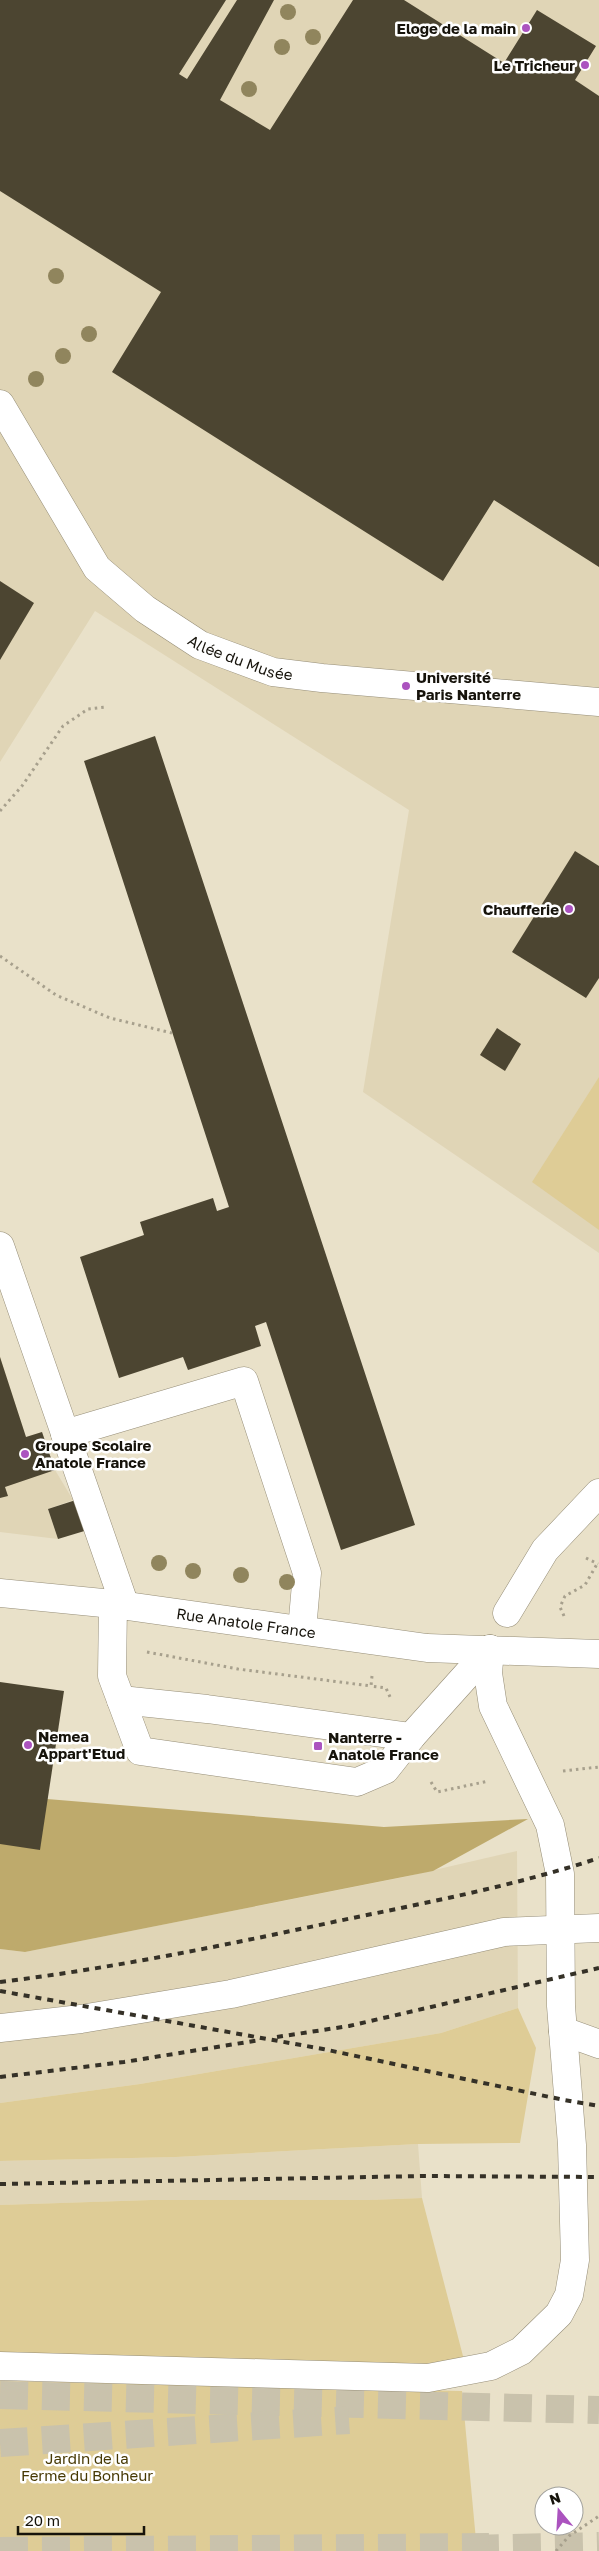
<svg xmlns="http://www.w3.org/2000/svg" width="599" height="2551" viewBox="0 0 599 2551" font-family="'Golos Text',sans-serif">
	<style>
		.built { fill: #e0d5b6 }
		.green { fill: #decc96 }
		.forest { fill: #beaa6c }
		.building { fill: #4c4531 }
		.lines { fill: none; stroke-linecap: round; stroke-linejoin: round }
		.highway-tunnel { stroke: #c9c2ac; stroke-width: 28; stroke-dasharray: 28 14; stroke-linecap: butt }
		.minor-casing { stroke: #968e78; stroke-width: 29 }
		.path { stroke: #a7a08d; stroke-width: 3; stroke-dasharray: 2.5 4; stroke-linecap: butt }
		.minor { stroke: #fff; stroke-width: 28 }
		.rail { stroke: #353127; stroke-width: 4; stroke-dasharray: 6 6; stroke-linecap: butt }
		.tree { fill: #90855d }
		.poi-dot { fill: #ab53bf; stroke: #fff; stroke-width: 2 }
		.labels { text-anchor: middle; dominant-baseline: central; stroke-width: 5; stroke-linejoin: round; paint-order: stroke }
		.poi-label { font-size: 15px; font-weight: bold; fill: #16130b; stroke: #fff; text-anchor: start }
		.street-label { font-size: 15px; fill: #16130b; stroke: #fff }
		.park-label { font-size: 15px; fill: #473904; stroke: #fff }
	</style>
	<rect width="100%" height="100%" fill="#e9e1c9"/>
	<g class="built">
		<path d="M0,0H599V1253L363,1092L409,810L95,611L0,762Z"/>
		<path d="M0,1356L26,1437L42,1432L55,1470L73,1500L48,1509L58,1539L0,1532Z"/>
		<path d="M517,1851L518,2008L441,2033L140,2084L0,2103V1949L25,1952L404,1877Z"/>
		<path d="M418,2144L422,2198L370,2200H151L0,2205V2161L176,2157Z"/>
	</g>
	<g class="green">
		<path d="M599,1077V1230L532,1182Z"/>
		<path d="M518,2008L536,2048L520,2143L418,2144L176,2157L0,2161V2103L140,2084L441,2033Z"/>
		<path d="M422,2198L464,2360L431,2366L0,2354V2205L151,2200H370Z"/>
		<path d="M0,2381L462,2391L477,2551H0Z"/>
	</g>
	<path class="forest" d="M47,1799L384,1827L528,1819L433,1871L25,1952L0,1949V1844Z"/>
	<g class="building">
		<path d="M0,0H226L179,74L187,79L237,0H274L220,100L270,130L353,0H404L504,63L537,10L596,46L575,80L599,96V567L494,500L443,581L112,372L161,292L0,191Z"/>
		<path d="M0,581L34,603L0,660Z"/>
		<path d="M155,736L415,1525L341,1550L266,1322L255,1326L261,1346L188,1370L183,1357L119,1378L80,1257L144,1235L140,1222L213,1198L217,1211L229,1207L84,761Z"/>
		<path d="M575,851L599,866V978L586,998L512,952Z"/>
		<path d="M497,1028L521,1044L505,1071L480,1055Z"/>
		<path d="M0,1357L26,1437L42,1432L55,1470L5,1487L8,1496L0,1498Z"/>
		<path d="M82,1498L91,1529L58,1539L48,1509Z"/>
		<path d="M0,1682L64,1691L40,1850L0,1844Z"/>
	</g>
	<g class="lines">
		<g class="highway-tunnel">
			<path d="M0,2395L599,2410"/>
			<path d="M0,2443L349,2420"/>
			<path d="M471,2549L599,2546"/>
			<path d="M0,2551L489,2547"/>
		</g>
		<g class="minor-casing">
			<g id="minor">
				<path id="s1" d="M0,404L97,568L145,609L200,645L273,672L322,678L599,702"/>
				<path d="M0,1246L125,1606"/>
				<path d="M65,1434L244,1381L307,1573L302,1630"/>
				<path id="s2" d="M0,1593L113,1604L427,1648L599,1654"/>
				<path d="M113,1604L112,1676L140,1751L357,1782L385,1770L411,1737L490,1649"/>
				<path d="M507,1613L545,1550L599,1493"/>
				<path d="M121,1700L207,1709L411,1737"/>
				<path d="M0,2028L81,2019L231,1994L504,1932L599,1928"/>
				<path d="M563,2031L599,2044"/>
				<path d="M0,2366L428,2378L491,2366L521,2351L559,2314L569,2295L575,2260L572,2145L561,2006L560,1874L550,1825L493,1706L488,1673L490,1649"/>
			</g>
		</g>
		<g class="path">
			<path d="M0,811L22,786L63,726L88,709L106,707"/>
			<path d="M0,956L56,995L110,1018L172,1033"/>
			<path d="M586,1558L598,1564"/>
			<path d="M564,1616L560,1607L565,1596L585,1585L597,1564"/>
			<path d="M147,1652L238,1669L371,1686"/>
			<path d="M372,1676L371,1686L386,1688L390,1697"/>
			<path d="M563,1771L599,1767"/>
			<path d="M431,1782L437,1792L489,1781"/>
			<path d="M556,2551L569,2536L599,2516"/>
		</g>
		<use href="#minor" class="minor"/>
		<g class="rail">
			<path d="M0,1982C114,1968 226,1945 338,1921C425,1903 514,1886 599,1858"/>
			<path d="M0,1991L323,2049L564,2100L599,2106"/>
			<path d="M277,2037L349,2026L599,1968"/>
			<path d="M0,2077L124,2062L260,2040"/>
			<path d="M0,2184L422,2176L599,2177"/>
		</g>
	</g>
	<g class="tree">
		<circle cx="288" cy="12" r="8"/>
		<circle cx="313" cy="37" r="8"/>
		<circle cx="282" cy="47" r="8"/>
		<circle cx="249" cy="89" r="8"/>
		<circle cx="56" cy="276" r="8"/>
		<circle cx="89" cy="334" r="8"/>
		<circle cx="63" cy="356" r="8"/>
		<circle cx="36" cy="379" r="8"/>
		<circle cx="159" cy="1563" r="8"/>
		<circle cx="193" cy="1571" r="8"/>
		<circle cx="241" cy="1575" r="8"/>
		<circle cx="287" cy="1582" r="8"/>
	</g>
	<g class="poi-dot">
		<circle cx="526" cy="28" r="5"/>
		<circle cx="585" cy="65" r="5"/>
		<circle cx="406" cy="686" r="5"/>
		<circle cx="569" cy="909" r="5"/>
		<circle cx="25" cy="1454" r="5"/>
		<circle cx="28" cy="1745" r="5"/>
		<rect x="313" y="1741" width="10" height="10" rx="2.5"/>
	</g>
	<g class="labels">
		<g class="poi-label">
			<text x="516" y="28" text-anchor="end">Eloge de la main</text>
			<text x="575" y="65" text-anchor="end">Le Tricheur</text>
			<text x="416" y="677">Université<tspan x="416" dy="17">Paris Nanterre</tspan></text>
			<text x="559" y="909" text-anchor="end">Chaufferie</text>
			<text x="35" y="1445">Groupe Scolaire<tspan x="35" dy="17">Anatole France</tspan></text>
			<text x="38" y="1736">Nemea<tspan x="38" dy="17">Appart'Etud</tspan></text>
			<text x="328" y="1737">Nanterre -<tspan x="328" dy="17">Anatole France</tspan></text>
		</g>
		<g class="street-label">
			<text stroke="none"><textPath href="#s1" startOffset="362">Allée du Musée</textPath></text>
			<text stroke="none"><textPath href="#s2" startOffset="248">Rue Anatole France</textPath></text>
		</g>
		<g class="park-label">
			<text x="87" y="2458">Jardin de la<tspan x="87" dy="17">Ferme du Bonheur</tspan></text>
		</g>
	</g>
	<g transform="translate(559 2511) rotate(342)"><circle r="24" fill="#ffffff" stroke="#a2a19d"/>
	<path d="M0-4L9 19L0 12L-9 19Z" fill="#ab53bf"/>
	<text y="-8" font-size="14" font-weight="bold" text-anchor="middle" fill="#16130b">N</text>
	</g>
	<path d="M18 2526v8h126v-8" fill="none" stroke="#16130b" stroke-width="2.5"/>
	<text x="25" y="2526" font-size="15" fill="#16130b" stroke="#ffffff" stroke-width="4" paint-order="stroke">20 m</text>
</svg>
